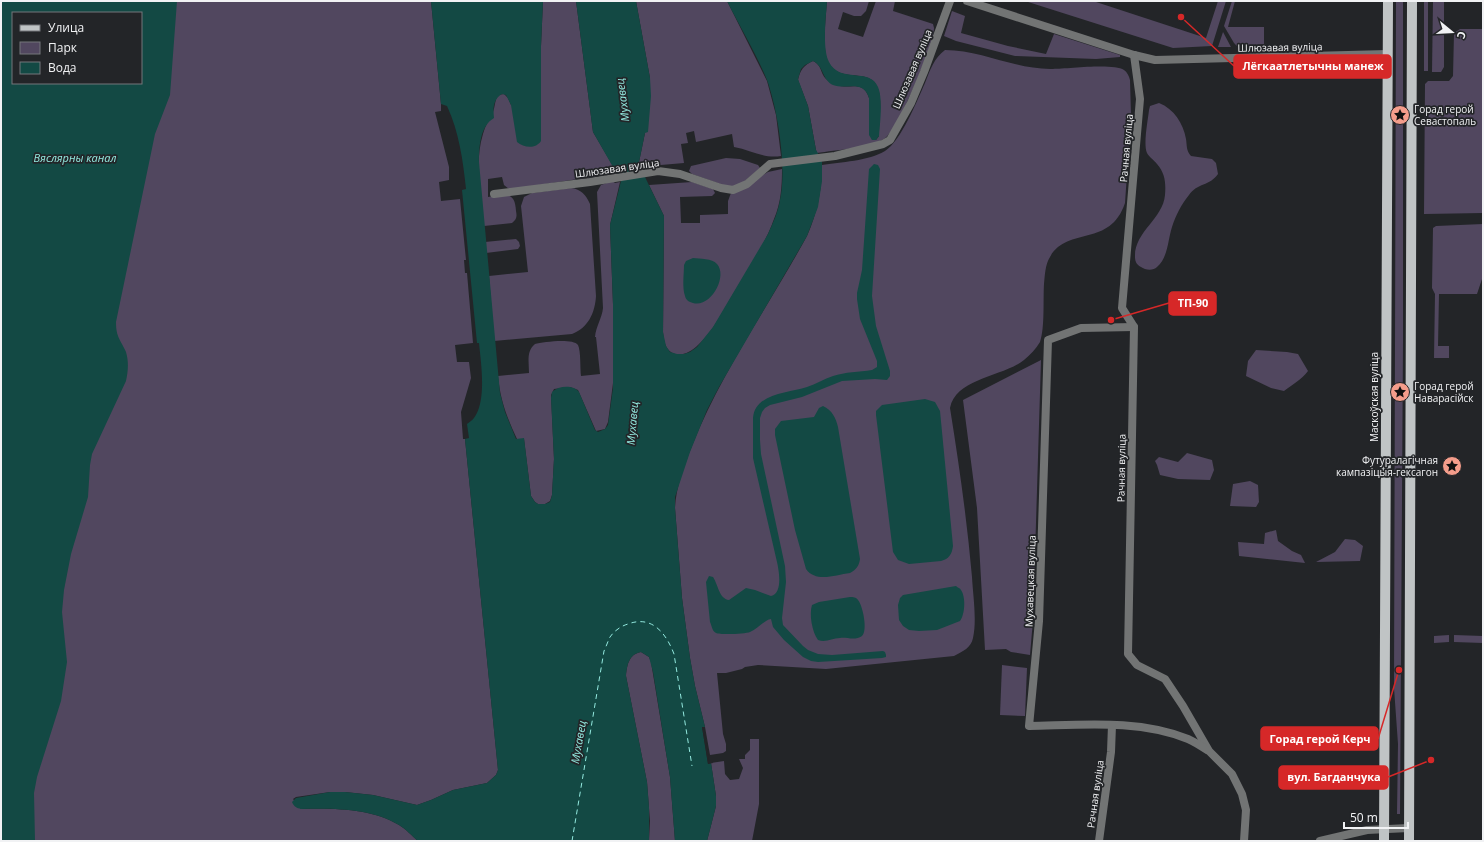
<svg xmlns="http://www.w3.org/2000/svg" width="1484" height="842" viewBox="0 0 1484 842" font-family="'Open Sans',sans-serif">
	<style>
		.green { fill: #51475f; fill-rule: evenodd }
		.water { fill: #134944; fill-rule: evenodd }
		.pier { fill: #232528 }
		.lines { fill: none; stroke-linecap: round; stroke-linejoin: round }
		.ferry { stroke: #93eae0; stroke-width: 1; stroke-dasharray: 5 4; stroke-linecap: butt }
		.minor { stroke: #727474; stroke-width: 8 }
		.primary { stroke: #c0c4c5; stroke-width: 10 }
		.labels { text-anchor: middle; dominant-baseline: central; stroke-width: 3.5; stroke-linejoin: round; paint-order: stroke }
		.street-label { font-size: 10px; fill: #f1f2f4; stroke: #232528 }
		.poi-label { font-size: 10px; fill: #f1f2f4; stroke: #232528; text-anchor: start }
		.water-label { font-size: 11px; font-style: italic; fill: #93eae0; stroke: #232528 }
		.leader { fill: none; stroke: #d62828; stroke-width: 1.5 }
		.callout-dot { fill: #d62828; stroke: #232528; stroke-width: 1.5 }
		.callout { fill: #d62828; stroke: #d62828; stroke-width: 1.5 }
		.callout-label { font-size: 11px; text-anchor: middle; font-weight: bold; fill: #fff }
	</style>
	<rect width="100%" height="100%" fill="#232528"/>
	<g class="green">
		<path d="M1,1H431L441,104V111L435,112L449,167V180L439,182L441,201L460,199L466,260H464L465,273H467L473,343L455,345L457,362H469L471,378L461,412L463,439H465L498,770L496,775L487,783L453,790L431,800L417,805L373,795L345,792H330L296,797L293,799L301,809C332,808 372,808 399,825C406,829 412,836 418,841H1ZM13,13H141V83H13Z"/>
		<path d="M543,1H576L593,132L617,173L513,189H509L504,185L502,177L488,179V197C505,195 515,190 516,211C517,216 517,219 512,223L484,226C481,196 474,163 483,134C485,126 489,120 493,112C496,105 494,94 504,94L508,98L511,105L541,46Z"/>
		<path d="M636,1H727L767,81L776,115L781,156C764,159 751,150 734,147L732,134L696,142L694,131L686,133L688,143L681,144L684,163L638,167L645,133L650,78Z"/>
		<path d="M827,1H869L866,11L861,16H854L843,12L838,29L863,37L876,1H895L893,11L930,23L933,24L934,28C933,46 898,131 884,139C868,148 836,150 817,153L816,150L808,106L798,80C800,70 804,65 813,61C822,65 820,73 826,79C828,81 834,84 837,85C849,90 863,79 869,98L872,140H876L879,136V132C879,120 882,104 879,92C873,64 841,86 828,62C822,48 826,16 827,1Z"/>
		<path d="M1025,1H1093L1206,38L1218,1H1226L1212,46L1173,48Z"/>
		<path d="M1232,1H1235L1228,27H1264V44L1237,46L1234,43L1224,26Z"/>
		<path d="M1396,1H1403V342L1400,814H1397L1398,744L1394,688Z"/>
		<rect x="1424" y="1" width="4" height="70"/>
		<path d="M1433,1H1444V67L1441,72H1432Z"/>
		<path d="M952,11L965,16L961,33L1008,46L1046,54L1054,34L1120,55V57L1096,59L1015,56L956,41L944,36Z"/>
		<path d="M1460,29H1483V213L1424,214L1425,84L1428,81H1449L1453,76L1454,33Z"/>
		<path d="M1223,32L1231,47H1218Z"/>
		<path d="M945,50C982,50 1016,70 1053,69C1067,69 1113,63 1124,70C1127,72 1129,76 1130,80L1131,116L1125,203C1110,248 1067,226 1050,257C1045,265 1045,275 1044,284C1043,299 1045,328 1040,342C1036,349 1030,355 1024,360C1003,377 956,378 950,408C959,464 967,520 972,577C973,595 977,620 973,638C971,648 963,651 954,656L826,669L758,665L745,667L742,669L726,673H717L723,734L726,744V751L723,753L710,755L705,727L695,686L690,658L682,598L675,508C676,487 684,466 692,446C721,372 769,306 807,236C817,213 822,191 822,165C840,162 869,161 885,151C901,141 917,101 925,83C930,70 934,58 945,50Z"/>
		<path d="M1159,103C1174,109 1183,123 1186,139C1187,145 1186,151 1191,156L1212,159L1216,163L1218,174C1210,186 1197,183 1189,195C1181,205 1176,215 1172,227C1168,239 1168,258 1157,267C1153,271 1145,270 1141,267C1137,265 1135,262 1135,257C1134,232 1163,219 1165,195C1166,183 1165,173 1157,164C1154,160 1149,157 1147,153C1143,144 1148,120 1149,110L1150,106Z"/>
		<path d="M726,158L740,159L758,165L760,168L746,180L737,186H726L692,174L689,171L691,166Z"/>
		<path d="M782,169C782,186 781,203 774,219C764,247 747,271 732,296C722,313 712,333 697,346C692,351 683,356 675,354C665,351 664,341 663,332L664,216L649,185L692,182L713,189L715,193L712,196L680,197L681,223H700V215L728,214V201L731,193L768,172Z"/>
		<path d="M612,181L615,183L620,182L610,225L613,304V383L608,422L605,429L596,431L578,390L570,387L554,389L551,395L554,459L552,495L550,501L545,504H538L535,502L531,496L524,439H517C507,418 500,399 498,376L529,373C529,363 526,351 535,344C543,342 573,338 578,345C581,351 580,369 581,376L600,374L596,337H595C596,326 602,318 603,308L597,192L601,185Z"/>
		<path d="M571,188C581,189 586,195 590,204L596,296C595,313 588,328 572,334L494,341L489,276L528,272L521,206L524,197L532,193Z"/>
		<path d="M1483,224V276L1477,294H1439L1438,346H1449V358H1434L1435,294L1432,288L1433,228L1436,226Z"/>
		<path d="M516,239L519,242L520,246L518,249L486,253L485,242Z"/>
		<path d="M1256,350L1287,352L1298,354L1308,371C1301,380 1293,384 1284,391L1271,388L1246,376L1248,361Z"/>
		<path d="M1041,360L1033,620L1030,655L1011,652L1006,649L985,650L977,508L963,400Z"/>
		<path d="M1187,453L1212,460L1214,470L1210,480L1178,479L1160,475L1157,465L1155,461L1159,457L1178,462Z"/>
		<path d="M1250,481L1258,485L1259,502L1256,507L1230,506L1233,484Z"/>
		<path d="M1276,530L1278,541L1292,551L1301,555L1305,563L1239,556L1238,542L1264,544L1265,533Z"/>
		<path d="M1345,539L1355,540L1363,546L1360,561L1316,562L1335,552Z"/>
		<path d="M1449,635V642L1434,643V636Z"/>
		<path d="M1454,635L1483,636V643L1454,642Z"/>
		<path d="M641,652L649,657L651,662L670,777L675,841H649L650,821L647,782L626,676C627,665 629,654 641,652Z"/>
		<path d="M1002,665L1027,668L1025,716L1000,715Z"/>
		<path d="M750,739H759V804L752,841H707L716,806V796L711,763L724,761L725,774L730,780L739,779L743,768L739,759H745V755L750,750Z"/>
	</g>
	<g class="water">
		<path d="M1,1H177L170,95L155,134L116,322C116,338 121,340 126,352C129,362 128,372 126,381L92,454L90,465L88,497L71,554L64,590L62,612L67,662L61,701L37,777L34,793L35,841H1ZM13,13H141V83H13Z"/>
		<path d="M431,1H543L541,46V141C536,149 524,148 517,142L511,105L506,95L502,94C493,99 493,109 494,118C480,126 479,147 479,162L500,393L505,412L516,439L524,438L531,496L535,502L538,504H545L550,502L552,495L554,459L551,398L552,392C559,385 574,385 579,392L595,430L598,432L605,429L608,425L613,388V304L610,225L621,181L593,132L576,1H636L650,78L651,96L648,132L645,133L638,167L645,177L664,216L663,332L666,346L670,352L677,354H684L690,352L697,347L713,327L768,234C773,223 778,212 780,200C787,168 778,111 767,80C756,53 740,27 727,1H827C826,17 822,49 829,62C840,84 870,67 878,87C883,98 880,124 879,136L876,140H872L869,135V98C863,79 847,90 833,85C822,80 824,66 813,61L805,65L801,69L798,79L808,106L816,150L822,160V181L818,207L807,236L719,387L707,410L690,452L675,497V508L682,598L690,658L695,686L705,727H702L708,764L711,763L716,796V806L707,841H675L670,777L653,672L649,657L641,652C629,654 627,665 626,676L647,782L649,807V841H418C412,836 406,829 399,825C372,808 332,808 301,809C297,808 294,807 292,802L296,798L330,792H345L373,795L417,805L431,800L453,790L487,783L496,775L498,770L465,439L469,438L467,424C489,413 481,364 479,343H477L462,190L466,189C463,160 459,132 447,106L441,104Z"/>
		<path d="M874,164L878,165L880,169L872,296L876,326L890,371V376L887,380L875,379L842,381L802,397L770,405L765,408L762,412L760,418V440L761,454L785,566L786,582L782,618L783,625L803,646L808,650L818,654L832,655L883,651L885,652L886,655V657L882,658L818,662L811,661L803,657L784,640L773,627L771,619C764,620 758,629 750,632C746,634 720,635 716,633C712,631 712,626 710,622L706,582L709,576L713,577C718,584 719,599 729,600L746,588L755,590L771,596C783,593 779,571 777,562L753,458V418C755,393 789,393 807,387C816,384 824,379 833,376C845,372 859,372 872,370L877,367V361L860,319L857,299V293L862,270L869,169Z"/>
		<path d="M693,258C700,259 712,258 717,264C728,276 711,308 693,303C689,302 686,300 685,296C682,287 684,274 684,265L686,261Z"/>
		<path d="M925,399L935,402L940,411L953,546C952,554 949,559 941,561L909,564L898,560L893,552L876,415V411L882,405Z"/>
		<path d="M823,406C832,410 836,418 838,427L860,559C859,566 856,570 850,573C835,575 816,583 806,569L795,530L775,435V429L781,421L814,417L819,408Z"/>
		<path d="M956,586C958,588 960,588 961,590C966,597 965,615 960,621L937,630L919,631L909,630L903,626L899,620L898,605L900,598L903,595Z"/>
		<path d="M850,597C853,597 856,597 858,600C863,606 868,631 862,636C855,641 847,637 840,638C832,638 826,643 818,640C812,632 809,614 812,605L819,602Z"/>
	</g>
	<path class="pier" d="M702,727H705V729H704L709,761H712L713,763L708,764Z"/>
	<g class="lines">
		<path class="ferry" d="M572,841L604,651C606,647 608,641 610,637C614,631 621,626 628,624C652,615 666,633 674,654L692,766"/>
		<g class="minor">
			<path d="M967,1L1134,55L1155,60L1387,54"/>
			<path d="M1134,55L1140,99L1122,308L1134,327L1128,654L1137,665L1165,679L1183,706L1209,751L1232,774L1242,794L1246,810L1244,841"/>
			<path d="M494,194L590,182L658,171L680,174L721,188L733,190L747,184L770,164L835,156L883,144L890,140L911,103L924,72L950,1"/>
			<path d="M1134,327L1081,328L1048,340L1039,621L1029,726C1082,725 1139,719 1188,739C1195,742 1201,746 1207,750"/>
			<path d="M1099,841L1111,752L1112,725"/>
			<path d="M1320,841L1367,830L1409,828"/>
		</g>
		<g class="primary">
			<path d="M1384,841L1388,1"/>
			<path d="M1409,841L1412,1"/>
		</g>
	</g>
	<defs>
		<g id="sight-disc" transform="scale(1)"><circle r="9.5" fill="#f49d8b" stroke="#232528"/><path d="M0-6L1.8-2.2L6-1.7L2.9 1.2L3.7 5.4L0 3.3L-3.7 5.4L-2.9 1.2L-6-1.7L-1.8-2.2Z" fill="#111"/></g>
	</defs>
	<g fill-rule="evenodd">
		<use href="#sight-disc" x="1400" y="115"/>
		<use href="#sight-disc" x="1400" y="392"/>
		<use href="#sight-disc" x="1452" y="466"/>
	</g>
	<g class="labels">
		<g class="street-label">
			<text transform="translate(1280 47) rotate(-1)">Шлюзавая вуліца</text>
			<text transform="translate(912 69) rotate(-67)">Шлюзавая вуліца</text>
			<text transform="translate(1126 148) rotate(-85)">Рачная вуліца</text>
			<text transform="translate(617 168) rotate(-8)">Шлюзавая вуліца</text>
			<text transform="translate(1374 397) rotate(-90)">Маскоўская вуліца</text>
			<text transform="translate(1121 468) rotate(-89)">Рачная вуліца</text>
			<text transform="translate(1030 581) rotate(-88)">Мухавецкая вуліца</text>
			<text transform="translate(1095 794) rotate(-82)">Рачная вуліца</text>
		</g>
		<g class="poi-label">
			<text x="1414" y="109">Горад герой<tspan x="1414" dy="12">Севастопаль</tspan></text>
			<text x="1414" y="386">Горад герой<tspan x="1414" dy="12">Наварасійск</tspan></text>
			<text x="1438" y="460" text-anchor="end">Футуралагічная<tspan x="1438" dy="12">кампазіцыя-гексагон</tspan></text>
		</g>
		<g class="water-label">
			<text transform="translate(622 100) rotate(-97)">Мухавец</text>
			<text x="75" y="157">Вяслярны канал</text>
			<text transform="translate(632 423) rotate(-85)">Мухавец</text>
			<text transform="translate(578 742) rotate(-80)">Мухавец</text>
		</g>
	</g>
	<path class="leader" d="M1181 17L1234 66M1111 320L1169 303M1399 670L1378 739M1431 760L1388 777"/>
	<g class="callout-dot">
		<circle cx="1181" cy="17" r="4"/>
		<circle cx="1111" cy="320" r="4"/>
		<circle cx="1399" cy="670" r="4"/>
		<circle cx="1431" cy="760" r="4"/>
	</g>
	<g class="callout">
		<rect x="1234" y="55" width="157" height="23" rx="4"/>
		<rect x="1169" y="292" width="47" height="23" rx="4"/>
		<rect x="1261" y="727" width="117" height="23" rx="4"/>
		<rect x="1279" y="766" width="109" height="23" rx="4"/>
	</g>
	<g class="callout-label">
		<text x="1313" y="70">Лёгкаатлетычны манеж</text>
		<text x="1193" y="307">ТП-90</text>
		<text x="1320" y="743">Горад герой Керч</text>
		<text x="1334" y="781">вул. Багданчука</text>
	</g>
	<rect width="1484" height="842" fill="none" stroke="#f1f2f4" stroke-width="4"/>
	<rect x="12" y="12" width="130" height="72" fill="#232528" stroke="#75777a"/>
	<rect x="20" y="25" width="20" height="6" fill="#c0c4c5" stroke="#75777a"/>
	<text x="48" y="32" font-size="12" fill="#f1f2f4">Улица</text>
	<rect x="20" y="42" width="20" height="12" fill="#51475f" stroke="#75777a"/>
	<text x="48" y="52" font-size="12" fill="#f1f2f4">Парк</text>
	<rect x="20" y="62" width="20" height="12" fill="#134944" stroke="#75777a"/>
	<text x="48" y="72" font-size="12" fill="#f1f2f4">Вода</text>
	<g transform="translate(1452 32) rotate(108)" stroke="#232528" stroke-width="3" paint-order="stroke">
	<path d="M0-3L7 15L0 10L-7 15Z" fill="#f1f2f4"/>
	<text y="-6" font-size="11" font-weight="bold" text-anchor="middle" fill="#f1f2f4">С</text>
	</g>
	<path d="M1344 822v6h64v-6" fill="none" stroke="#f1f2f4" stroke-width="2"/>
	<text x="1350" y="822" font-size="12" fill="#f1f2f4" stroke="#232528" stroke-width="3" paint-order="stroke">50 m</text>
</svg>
